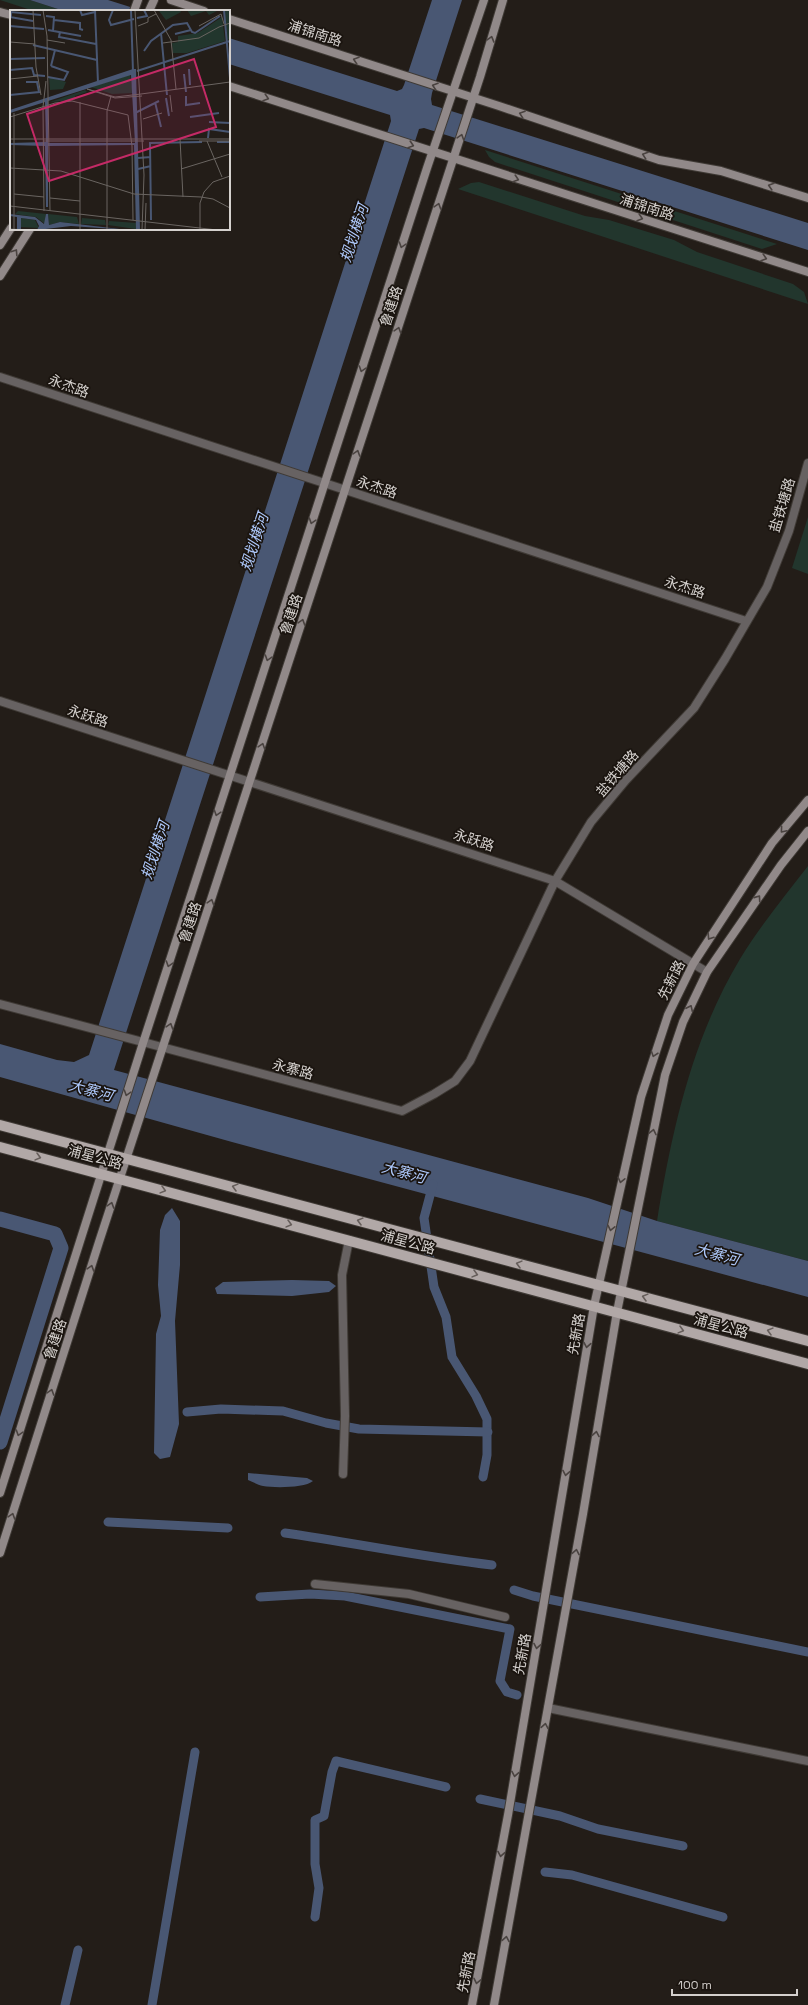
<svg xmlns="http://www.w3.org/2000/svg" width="808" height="2005" viewBox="0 0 808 2005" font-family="'Space Grotesk','Noto Sans SC',sans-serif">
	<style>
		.green { fill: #22362d }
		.water { fill: #495773 }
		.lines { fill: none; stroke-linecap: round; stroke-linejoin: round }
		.canal { stroke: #495773; stroke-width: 9 }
		.river { stroke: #495773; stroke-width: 15 }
		.street-casing { stroke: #3f3a35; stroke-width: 10 }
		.secondary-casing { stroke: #3f3a35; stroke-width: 10 }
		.primary-casing { stroke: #3f3a35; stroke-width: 12 }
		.street { stroke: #676262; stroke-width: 8 }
		.secondary { stroke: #918989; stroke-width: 8 }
		.primary { stroke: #b1a8a7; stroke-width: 10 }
		.oneway { stroke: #4a4340 }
		.oneway2 { stroke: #665e5b }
		.labels { text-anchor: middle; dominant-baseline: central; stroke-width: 3.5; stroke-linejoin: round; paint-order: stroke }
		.street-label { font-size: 14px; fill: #d5d1ce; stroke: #1a140f }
		.water-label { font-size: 15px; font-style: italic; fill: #aec9fc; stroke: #1a140f }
		.inset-river { fill: none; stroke: #495773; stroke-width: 2 }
		.inset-road { fill: none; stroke: #6a6561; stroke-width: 1 }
		.view { fill: #c42a66; fill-opacity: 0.15; stroke: #c42a66; stroke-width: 2 }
		.inset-edge { fill: none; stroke: #d5d1ce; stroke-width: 2 }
	</style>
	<rect width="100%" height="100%" fill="#231d18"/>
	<g class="green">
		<path d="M0,0H30L64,11H34Z"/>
		<path d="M485,150L777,244L762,249L495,162L489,157Z"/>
		<path d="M479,182L585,216L609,220L674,240L697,252L793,284L804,292L808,304L458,189L471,183Z"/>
		<path d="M808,517V574L792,568Z"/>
		<path d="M808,866V1261L657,1221C672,1130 692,1039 740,959C760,926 784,897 808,866Z"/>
	</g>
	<g class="water">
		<path d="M30,0H108L143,11H64Z"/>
		<path d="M432,0H462L432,93L431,99L432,105L808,223V250L424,128L419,129L114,1070L588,1198L657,1221L808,1261V1297L232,1142L0,1077V1044L57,1060L74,1062L89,1055L391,121L390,115L229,64V38L397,91L402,89L404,85Z"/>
		<path d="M172,1208L180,1221V1265L175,1321L179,1424L170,1457L160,1459L154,1453L156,1334L161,1316L158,1285L160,1230L165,1215Z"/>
		<path d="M292,1280L329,1281L336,1286L329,1292L292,1296L217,1294L215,1288L223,1282Z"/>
		<path d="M248,1473L307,1478L313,1481C305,1488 274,1488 263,1486C258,1485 253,1482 248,1480Z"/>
	</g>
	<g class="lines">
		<g class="canal">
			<path d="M433,1184L424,1218L434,1287L446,1317L452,1357L476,1396L487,1419V1455L483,1477"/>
			<path d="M187,1412L221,1409L283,1411L326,1423L359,1429L488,1432"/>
			<path d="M108,1522L228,1528"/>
			<path d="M285,1533C354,1543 423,1557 492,1565"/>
			<path d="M514,1590L533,1596L808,1652"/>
			<path d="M260,1597L310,1594L345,1596L510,1629L500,1681L507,1692L517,1695"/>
			<path d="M480,1799L560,1816L598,1829L683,1846"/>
			<path d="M545,1872L572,1875L723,1917"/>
			<path d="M315,1917L319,1888L315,1864V1820L324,1816L332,1772L336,1761L446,1787"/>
			<path d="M65,2005L78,1950"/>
			<path d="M152,2005L195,1752"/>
		</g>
		<path class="river" d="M0,1219L55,1234L61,1248L0,1442"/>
		<g class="street-casing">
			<g id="street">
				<path d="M0,377L746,621"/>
				<path d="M0,701L555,881L707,972"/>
				<path d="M0,1004L402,1111L434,1094L455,1081L470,1061L555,881L591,822L626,780L694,708L725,659L767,587L789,531L808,463"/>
				<path d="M343,1474L345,1416L342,1275L349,1240"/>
				<path d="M315,1584L409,1594L505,1617"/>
				<path d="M548,1708L808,1761"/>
			</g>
		</g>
		<g class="secondary-casing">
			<g id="secondary">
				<path d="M171,0L204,11"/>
				<path d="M134,11L138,0"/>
				<path d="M149,11L154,0"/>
				<path d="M0,12L11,15"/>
				<path d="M229,19L499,106L659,160L721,171L808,198"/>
				<path d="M229,86L808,272"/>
				<path d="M0,245L11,228"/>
				<path d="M0,276L30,229"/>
				<path d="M0,1493L143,1043L427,168L484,0"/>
				<path d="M0,1553L99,1242L480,77L503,0"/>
				<path d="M472,2005L508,1815L594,1306L641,1097L668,1015L693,964L772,843L808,800"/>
				<path d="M494,2005L583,1514L617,1312L665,1075L683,1022L707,972L781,865L808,831"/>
			</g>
		</g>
		<g class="primary-casing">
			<g id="primary">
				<path d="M0,1125L808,1341"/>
				<path d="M0,1147L808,1364"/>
			</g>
		</g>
		<use href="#street" class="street"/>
		<use href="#secondary" class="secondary"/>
		<use href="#primary" class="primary"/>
	</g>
	<defs><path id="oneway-chevron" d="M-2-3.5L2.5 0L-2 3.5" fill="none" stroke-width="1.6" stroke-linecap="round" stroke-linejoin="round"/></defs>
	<g class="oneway">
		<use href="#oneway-chevron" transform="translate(491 39) rotate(-74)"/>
		<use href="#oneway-chevron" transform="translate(356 60) rotate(-162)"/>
		<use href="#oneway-chevron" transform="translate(435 86) rotate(-162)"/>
		<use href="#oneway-chevron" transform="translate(266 98) rotate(18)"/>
		<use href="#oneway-chevron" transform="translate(522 114) rotate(-161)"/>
		<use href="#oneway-chevron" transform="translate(461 137) rotate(-72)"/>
		<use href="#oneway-chevron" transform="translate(411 145) rotate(18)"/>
		<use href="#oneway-chevron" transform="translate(645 155) rotate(-161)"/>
		<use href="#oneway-chevron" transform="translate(516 179) rotate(18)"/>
		<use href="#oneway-chevron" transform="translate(771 186) rotate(-163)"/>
		<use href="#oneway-chevron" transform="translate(438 206) rotate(-72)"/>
		<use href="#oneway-chevron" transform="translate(640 218) rotate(18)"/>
		<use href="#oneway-chevron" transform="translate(402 245) rotate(108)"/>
		<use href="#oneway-chevron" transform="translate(15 252) rotate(-57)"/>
		<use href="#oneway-chevron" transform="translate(764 258) rotate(18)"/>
		<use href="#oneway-chevron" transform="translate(398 330) rotate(-72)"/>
		<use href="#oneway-chevron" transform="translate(362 369) rotate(108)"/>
		<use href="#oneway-chevron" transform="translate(357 453) rotate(-72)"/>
		<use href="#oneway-chevron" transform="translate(312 521) rotate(108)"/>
		<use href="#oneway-chevron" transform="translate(302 622) rotate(-72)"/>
		<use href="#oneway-chevron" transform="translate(268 658) rotate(108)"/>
		<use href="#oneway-chevron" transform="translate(262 746) rotate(-72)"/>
		<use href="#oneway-chevron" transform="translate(217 813) rotate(108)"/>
		<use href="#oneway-chevron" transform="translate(783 830) rotate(130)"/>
		<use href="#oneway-chevron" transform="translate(758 898) rotate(-55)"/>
		<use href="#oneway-chevron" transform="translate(211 902) rotate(-72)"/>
		<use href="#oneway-chevron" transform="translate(710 937) rotate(123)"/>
		<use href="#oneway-chevron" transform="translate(169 964) rotate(108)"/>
		<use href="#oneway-chevron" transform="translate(690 1008) rotate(-65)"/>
		<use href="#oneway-chevron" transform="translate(170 1026) rotate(-72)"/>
		<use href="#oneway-chevron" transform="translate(654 1054) rotate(109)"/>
		<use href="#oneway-chevron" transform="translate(127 1093) rotate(108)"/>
		<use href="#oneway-chevron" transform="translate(653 1132) rotate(-78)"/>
		<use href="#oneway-chevron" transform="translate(621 1180) rotate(103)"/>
		<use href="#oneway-chevron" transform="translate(111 1205) rotate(-72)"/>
		<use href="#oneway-chevron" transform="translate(611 1228) rotate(102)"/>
		<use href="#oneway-chevron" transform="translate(91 1268) rotate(-72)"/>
		<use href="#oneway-chevron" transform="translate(587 1345) rotate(100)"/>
		<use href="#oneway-chevron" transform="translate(51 1392) rotate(-72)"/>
		<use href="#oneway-chevron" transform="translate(19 1433) rotate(108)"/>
		<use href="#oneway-chevron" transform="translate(596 1434) rotate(-80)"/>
		<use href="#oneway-chevron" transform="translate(566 1473) rotate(100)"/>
		<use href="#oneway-chevron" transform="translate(12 1516) rotate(-72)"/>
		<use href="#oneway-chevron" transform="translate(576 1552) rotate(-79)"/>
		<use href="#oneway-chevron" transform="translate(537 1646) rotate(100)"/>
		<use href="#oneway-chevron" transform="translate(545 1726) rotate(-80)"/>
		<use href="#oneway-chevron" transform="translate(515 1774) rotate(100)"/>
		<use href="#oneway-chevron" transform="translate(501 1854) rotate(100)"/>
		<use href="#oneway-chevron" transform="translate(506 1939) rotate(-80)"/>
		<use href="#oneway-chevron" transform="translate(477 1981) rotate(102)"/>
	</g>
	<g class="oneway2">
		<use href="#oneway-chevron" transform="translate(38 1157) rotate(15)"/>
		<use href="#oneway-chevron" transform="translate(235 1187) rotate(-165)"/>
		<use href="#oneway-chevron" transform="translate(163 1190) rotate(15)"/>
		<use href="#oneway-chevron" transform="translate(360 1221) rotate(-165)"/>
		<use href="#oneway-chevron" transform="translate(289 1224) rotate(15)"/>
		<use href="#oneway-chevron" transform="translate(519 1264) rotate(-165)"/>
		<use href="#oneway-chevron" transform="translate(475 1274) rotate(15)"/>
		<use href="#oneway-chevron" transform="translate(645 1297) rotate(-165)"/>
		<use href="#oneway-chevron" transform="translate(681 1330) rotate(15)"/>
		<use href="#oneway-chevron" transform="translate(770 1331) rotate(-165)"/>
	</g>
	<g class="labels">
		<g class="street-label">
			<text transform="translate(315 33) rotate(18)">浦锦南路</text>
			<text transform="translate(647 207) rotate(18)">浦锦南路</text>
			<text transform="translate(391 306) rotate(-72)">鲁建路</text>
			<text transform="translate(69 386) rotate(20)">永杰路</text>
			<text transform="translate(377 487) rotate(18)">永杰路</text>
			<text transform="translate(782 505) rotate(-73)">盐铁塘路</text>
			<text transform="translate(685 587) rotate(18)">永杰路</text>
			<text transform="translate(291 614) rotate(-72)">鲁建路</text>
			<text transform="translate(88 716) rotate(18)">永跃路</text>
			<text transform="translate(617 773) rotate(-49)">盐铁塘路</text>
			<text transform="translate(474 840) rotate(18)">永跃路</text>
			<text transform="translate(190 922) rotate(-72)">鲁建路</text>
			<text transform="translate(671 980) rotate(-63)">先新路</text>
			<text transform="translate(293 1069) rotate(15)">永寨路</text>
			<text transform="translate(95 1157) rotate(15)">浦星公路</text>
			<text transform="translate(408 1242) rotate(15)">浦星公路</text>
			<text transform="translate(721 1326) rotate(15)">浦星公路</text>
			<text transform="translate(576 1334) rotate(-80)">先新路</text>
			<text transform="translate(55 1339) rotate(-72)">鲁建路</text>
			<text transform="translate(522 1654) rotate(-80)">先新路</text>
			<text transform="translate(466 1972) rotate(-79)">先新路</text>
		</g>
		<g class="water-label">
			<text transform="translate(354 233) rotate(-72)">规划横河</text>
			<text transform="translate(254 542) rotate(-72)">规划横河</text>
			<text transform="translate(155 850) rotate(-72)">规划横河</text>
			<text transform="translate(91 1090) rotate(15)">大寨河</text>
			<text transform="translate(404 1172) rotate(15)">大寨河</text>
			<text transform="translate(717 1254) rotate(15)">大寨河</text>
		</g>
	</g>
	<g transform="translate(10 10)">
		<rect width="220" height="220" fill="#231d18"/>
		<path d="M146,0H170L171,2L156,10L149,1ZM177,0H209L199,5L196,1L181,6ZM215,0H220V29L217,30ZM212,7L215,31L177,43H163L162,33L168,32V26L188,23ZM120,65L123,83L102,84L81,77ZM39,67L56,72L53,79L40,80ZM75,80L77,82L65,86V90L40,92ZM8,201L36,204L35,214L26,207L5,204ZM38,204L67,207L69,214L50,212L39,215ZM11,208L25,210L29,218L10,217ZM72,208L95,210L96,215L71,214ZM99,211L127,213L126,219L98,215Z" fill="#22362d"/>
		<path d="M123,59H126L130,220H126L124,135L38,136V197H36L35,136L0,135V133L36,132L35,92L0,103V100ZM121,65L125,133H38V91ZM0,204L25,207L34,214L36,204H38L39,215L50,212L118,220L61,216L27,220L29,216L26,210L11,208V220H7V207L0,206Z" fill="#495773" fill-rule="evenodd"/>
		<path class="inset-river" d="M70,0L72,5L85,2M85,0L88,73M103,0L99,10L101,15L124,9M121,0L123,62M214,0L220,68M36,6L44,7L43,21M0,7L23,11M1,7V2L31,5M127,8L137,6L134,0M44,10L70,13V19L73,20M0,16L34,19M38,20L71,26M50,22L49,27L86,34M151,23L157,85M165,24L181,20M23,35L87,50M134,41L141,31L163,15L177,13L182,22L185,23L210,6M0,49L35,48M41,56L45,40M179,59L180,75M0,60L22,58L24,65L35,66M127,61L220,31M174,64L176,82M38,67L54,70L58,62L41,56M0,85L29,82L27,72H16M176,86V95L190,93M156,88L159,106M145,92L151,117M125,103L149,91M180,107L209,103M199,112L220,113M198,128L199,119L220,122M207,132H220M128,148L141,147M128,159L141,156M141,210L140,133L192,132"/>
		<path class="inset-road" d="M23,0L26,57L31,85M33,0L37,26L40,201M125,0L134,165L132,220M144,0L161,30L166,79M128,16L138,12V8L146,4M189,16L211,4L214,14M37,30L55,33M0,32L25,34M153,33L189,28L209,17L220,13M0,69L28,66M131,84L105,87L77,79L105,88L132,86M131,84L220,72M160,85L162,102M70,92V220M4,103V220M0,107L45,93L62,91L118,105L122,136L123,210M133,109L152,103M0,129H220M170,129L173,187M33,131H134M189,131H220M197,131L212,167M0,158L51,161L124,184L191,187L203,189L220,198M171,159L220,144M4,184L34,187M40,188L70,191M0,196L207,220M34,201L33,97L36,71M0,219L17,220M190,219V193L194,182L203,172L220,166M97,220V101L101,86M135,220L136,193"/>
		<path class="view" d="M184,49L206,117L39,171L17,104Z"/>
		<rect width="220" height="220" class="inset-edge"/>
	</g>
	<path d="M672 1989v6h125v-6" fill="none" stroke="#d5d1ce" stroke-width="2"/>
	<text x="678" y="1989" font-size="12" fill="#d5d1ce" stroke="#1a140f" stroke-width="3" paint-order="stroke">100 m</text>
</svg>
